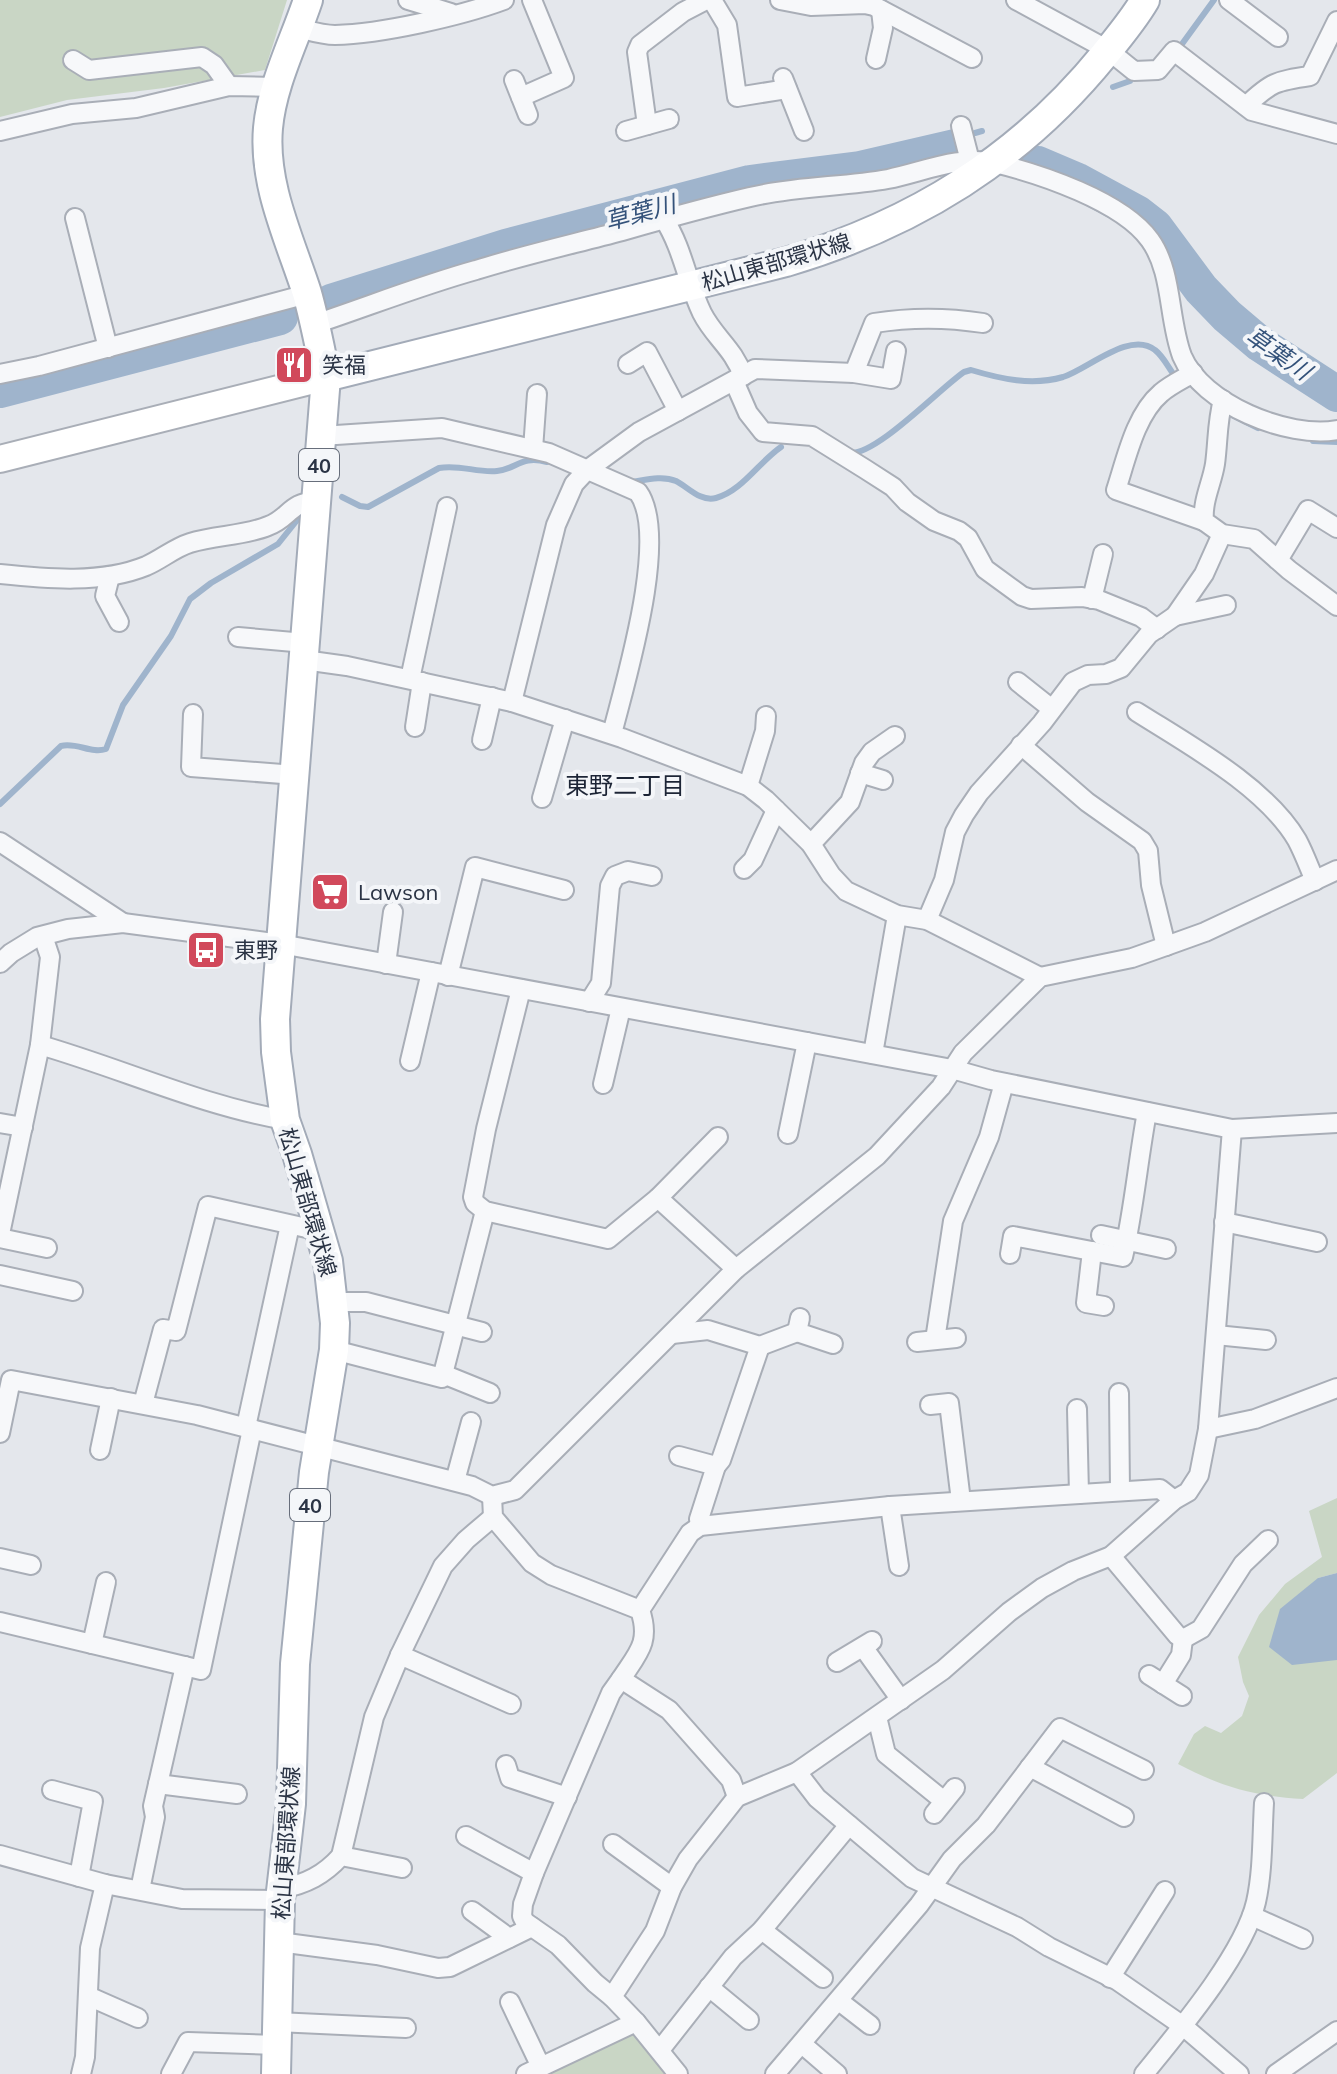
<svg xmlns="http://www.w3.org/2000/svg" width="1337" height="2074" viewBox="0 0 1337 2074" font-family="Mulish,'Noto Sans JP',sans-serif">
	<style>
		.green { fill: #c9d6c5 }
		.water { fill: #9fb4cc }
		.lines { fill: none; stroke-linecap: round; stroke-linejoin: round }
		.stream { stroke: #9fb4cc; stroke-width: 6 }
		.river { stroke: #9fb4cc; stroke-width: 36 }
		.street-casing { stroke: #a9aeb7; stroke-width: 22 }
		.secondary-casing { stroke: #a9aeb7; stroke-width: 30 }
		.primary-casing { stroke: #a3abb8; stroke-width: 32 }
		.street { stroke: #f7f8fa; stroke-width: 18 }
		.secondary { stroke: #fff; stroke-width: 26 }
		.primary { stroke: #fff; stroke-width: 28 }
		.labels { text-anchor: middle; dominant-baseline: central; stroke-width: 8; stroke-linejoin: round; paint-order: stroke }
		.shield { fill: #f4f6f9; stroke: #676e7b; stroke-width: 2 }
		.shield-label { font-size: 20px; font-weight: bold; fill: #2b3445 }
		.street-label { font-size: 22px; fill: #2b3445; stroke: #f4f6f9 }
		.poi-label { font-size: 22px; fill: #2b3445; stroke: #f4f6f9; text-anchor: start }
		.water-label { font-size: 24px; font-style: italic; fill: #34527a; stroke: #f4f6f9 }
		.neighbourhood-label { font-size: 24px; fill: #1d2536; stroke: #f4f6f9 }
	</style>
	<rect width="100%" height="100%" fill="#e4e7ec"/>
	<g class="green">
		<path d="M0,0H287L265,70L164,88L67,100L0,117Z"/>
		<path d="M1337,1498V1573L1318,1578L1321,1660H1337V1773L1303,1799C1253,1796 1222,1787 1178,1764L1194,1734L1205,1726L1221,1733L1242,1716L1249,1696L1243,1682L1238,1657L1259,1615L1285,1584L1322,1557L1309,1511Z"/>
		<path d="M635,2032L667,2074H545Z"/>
	</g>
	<path class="water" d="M1337,1573V1660L1292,1665L1269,1647L1280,1609L1318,1578Z"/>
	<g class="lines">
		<g class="stream">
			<path d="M1182,44L1214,0"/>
			<path d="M1113,87L1130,81"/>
			<path d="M975,133L982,131"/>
			<path d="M1232,415L1258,428"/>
			<path d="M1313,441L1337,442"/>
			<path d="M849,453C876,456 939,389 964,372L971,370C1001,379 1032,386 1063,377C1088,369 1130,330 1155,350C1163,356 1168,367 1174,375"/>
			<path d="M632,482C645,480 662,475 676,481C688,487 700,502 716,498C742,491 759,462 781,447"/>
			<path d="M342,497L360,506L368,507L439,468C459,464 477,473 497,471C517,469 521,455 547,462"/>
			<path d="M0,804L61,746C77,742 91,754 106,749L123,705L171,636L190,599L211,583L278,544L298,519"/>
		</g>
		<g class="river">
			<path d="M1038,164L1078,181L1137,213L1155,227L1201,289L1227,316L1260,344L1337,394"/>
			<path d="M331,302L506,247L750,183L860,169L955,147"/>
			<path d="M0,390L280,317"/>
		</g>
		<g class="street-casing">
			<g id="street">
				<path d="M408,0L451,13"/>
				<path d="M712,0L727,25L737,97L787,89"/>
				<path d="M780,0L811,6L865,4L874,6L972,58"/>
				<path d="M1016,0L1108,50L1134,71L1158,70L1174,51L1252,111L1337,134"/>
				<path d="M1229,0L1278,37"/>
				<path d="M298,28C310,31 323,35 335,35C381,34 461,16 504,0"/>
				<path d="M876,59L883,28L881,10"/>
				<path d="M73,60L89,70L202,57L214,65L229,86"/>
				<path d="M783,78L804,131"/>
				<path d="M514,80L528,115"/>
				<path d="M521,97L564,78L532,0"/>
				<path d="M1246,106C1271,82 1276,81 1310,76L1337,21"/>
				<path d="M647,125L637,52L640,45L683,12L706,0"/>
				<path d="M961,126L970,161"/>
				<path d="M0,131L72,114L136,108L229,86L275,87"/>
				<path d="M626,131L669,119"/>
				<path d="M75,218L108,348"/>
				<path d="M664,219C683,249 687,282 702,313C714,337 734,349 743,376"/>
				<path d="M315,324C369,306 422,285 476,270C524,255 573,244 622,231C664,219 707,207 750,197C795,186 843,187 888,179C923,172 959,155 995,163C1040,174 1122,201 1150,240C1173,272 1168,319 1182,356C1202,404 1288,439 1337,430"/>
				<path d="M628,364L647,352L678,411"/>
				<path d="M854,373L891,379L896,351"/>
				<path d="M1193,373C1183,379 1170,385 1161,393C1135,415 1126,460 1116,490L1204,521"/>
				<path d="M0,374L39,366L307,294"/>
				<path d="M734,381L748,413L763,432L812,436L865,469L893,487L907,502L934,521L959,531L968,538L985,569L1022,596L1031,599L1082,597L1099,600L1141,617L1157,629"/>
				<path d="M1223,400C1217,422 1218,442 1215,464C1212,483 1202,501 1204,521L1222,534L1254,539L1289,570L1337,606"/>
				<path d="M321,436L442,428L549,453L638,492C670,536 625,682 612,734"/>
				<path d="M533,449L537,394"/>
				<path d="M1278,560L1308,510L1337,528"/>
				<path d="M0,574C47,579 102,584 146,566C162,559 174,548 190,543C215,535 244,536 268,526C289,519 290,501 316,502"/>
				<path d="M110,576L105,596L119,622"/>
				<path d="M1092,599L1103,554"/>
				<path d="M1175,616L1226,605"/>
				<path d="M238,637L305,643"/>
				<path d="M304,660L347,666L512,702L622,738L748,786L766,800L811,844L831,875L846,891L897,915L927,920L1040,977"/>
				<path d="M410,679L447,507"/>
				<path d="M1018,682L1052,709"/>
				<path d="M512,702L556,525L574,484L587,470L639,432L755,369L854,373L874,323C911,317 945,317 983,323"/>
				<path d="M1137,712C1189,745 1266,787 1297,840C1304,853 1309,867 1315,881"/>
				<path d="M193,714L191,767L295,775"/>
				<path d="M415,727L422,682"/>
				<path d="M482,740L492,697"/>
				<path d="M1021,745L1087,802L1142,841L1148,851L1151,885L1166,946"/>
				<path d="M860,773L883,780"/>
				<path d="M748,786L765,731L766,716"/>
				<path d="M542,798L565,719"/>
				<path d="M0,842L123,923"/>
				<path d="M811,844L850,802L864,763L872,752L895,736"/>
				<path d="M744,869L753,860L776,810"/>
				<path d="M927,920L944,880L955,832L964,815L979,793L1042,723L1073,682L1088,675L1106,674L1121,668L1149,634L1175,616L1204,574L1222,534"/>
				<path d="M0,963L11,953L37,937L68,929L123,923L281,944L952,1069L991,1080L1232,1129L1337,1123"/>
				<path d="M386,964L393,912"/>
				<path d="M448,976L475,867L564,890"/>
				<path d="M521,989L486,1129L473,1197L475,1203L485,1211L608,1239L658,1198L718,1137"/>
				<path d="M589,1002L601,983L610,886L615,876L628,871L652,876"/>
				<path d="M40,1045L50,957L43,936"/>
				<path d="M873,1054L897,915"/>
				<path d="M410,1061L431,972"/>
				<path d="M603,1084L621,1008"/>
				<path d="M0,1123L23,1127"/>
				<path d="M788,1134L807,1042"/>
				<path d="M658,1198L736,1269"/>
				<path d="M1224,1222L1317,1242"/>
				<path d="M0,1234L40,1045C123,1069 200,1105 285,1120"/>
				<path d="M1101,1235L1166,1249"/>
				<path d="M0,1238L47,1248"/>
				<path d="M1092,1251L1086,1303L1104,1306"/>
				<path d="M1010,1254L1013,1236L1123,1257C1134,1209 1138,1160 1147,1112"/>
				<path d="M0,1275L73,1291"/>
				<path d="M334,1302H366L482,1332"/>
				<path d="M800,1318L797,1332L833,1344"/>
				<path d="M672,1334L708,1330L760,1346L797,1332"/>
				<path d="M1216,1335L1266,1340"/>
				<path d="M935,1340L953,1221L989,1137L1004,1083"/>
				<path d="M917,1342L956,1338"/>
				<path d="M334,1350L442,1378L485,1211"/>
				<path d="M443,1374L490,1393"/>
				<path d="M1119,1393L1120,1491"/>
				<path d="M143,1404L163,1329L176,1331L208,1206L320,1231"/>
				<path d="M930,1405L949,1403L961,1501"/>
				<path d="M1077,1409L1079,1494"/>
				<path d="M246,1427L290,1225"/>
				<path d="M1208,1429L1255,1419L1337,1388"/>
				<path d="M0,1433L11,1380L197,1415L472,1486L492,1496L515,1490L736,1269L877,1156L941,1087L963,1053L1040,977L1132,958L1166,946L1205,932L1337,870"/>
				<path d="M100,1450L111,1398"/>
				<path d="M679,1456L716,1466L699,1519L700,1526"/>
				<path d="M716,1466L721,1460L760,1346"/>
				<path d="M455,1481L471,1422"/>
				<path d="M492,1496L493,1517L532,1563L551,1575L640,1610C651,1642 638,1653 621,1679L669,1710L731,1780L737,1797"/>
				<path d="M890,1506L899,1566"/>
				<path d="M1111,1556L1177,1635L1183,1639L1201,1629L1243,1564L1268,1540"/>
				<path d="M0,1558L31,1565"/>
				<path d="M640,1610L690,1533L700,1526L890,1506L1160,1489L1174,1500"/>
				<path d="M0,1622L201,1670L252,1429"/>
				<path d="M92,1644L106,1582"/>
				<path d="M863,1647L901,1700"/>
				<path d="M400,1655L511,1704"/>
				<path d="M837,1662L872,1641"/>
				<path d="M1149,1675L1182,1696"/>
				<path d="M1163,1684L1181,1655L1183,1639"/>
				<path d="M877,1717L886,1754L944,1801"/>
				<path d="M506,1765L510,1778L567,1797"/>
				<path d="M1030,1767L1124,1817"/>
				<path d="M797,1772L817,1798L912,1878L1017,1927L1049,1947L1118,1981L1183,2026L1239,2074"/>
				<path d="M158,1784L237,1794"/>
				<path d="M52,1790L93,1801L79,1877"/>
				<path d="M934,1814L955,1788"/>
				<path d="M466,1836L534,1873"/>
				<path d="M613,1844L672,1887"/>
				<path d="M0,1855L105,1884L182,1899L280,1900"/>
				<path d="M341,1856L374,1717L400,1655L443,1566L466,1540L493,1517"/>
				<path d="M281,1889C306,1884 324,1875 341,1856L402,1868"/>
				<path d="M140,1890L155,1817L153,1806L185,1666"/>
				<path d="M472,1911L509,1938"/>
				<path d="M1252,1916L1303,1939"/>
				<path d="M762,1930L823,1978"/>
				<path d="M279,1942L377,1955L438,1968L450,1967L532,1927"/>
				<path d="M1110,1978L1165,1891"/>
				<path d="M709,1987L749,2020"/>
				<path d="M88,1996L138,2018"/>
				<path d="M612,1997L595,1983L558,1945L525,1922L522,1916L523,1904L534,1873L611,1693L621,1679"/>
				<path d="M839,2001L870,2025"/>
				<path d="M510,2002L541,2067"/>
				<path d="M277,2022L406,2028"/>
				<path d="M802,2044L837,2074"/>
				<path d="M660,2050L733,1957L762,1930L849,1825"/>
				<path d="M81,2074L85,2057L90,1948L105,1884"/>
				<path d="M171,2074L188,2042L277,2045"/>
				<path d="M526,2074L636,2022"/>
				<path d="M678,2074L636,2022L612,1997L655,1931L672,1887L688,1859L737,1797L797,1772L943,1670L1009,1612L1042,1588L1073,1571L1111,1556L1174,1500L1188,1492L1199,1475L1208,1429L1232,1129"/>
				<path d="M775,2074L919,1905L952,1859L986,1825L1060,1728L1144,1770"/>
				<path d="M1144,2074C1178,2032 1244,1954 1256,1902C1263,1871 1262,1836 1264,1803"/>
				<path d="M1276,2074L1337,2031"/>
			</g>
		</g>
		<g class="secondary-casing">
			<path id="secondary" d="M0,459L326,377"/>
		</g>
		<g class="primary-casing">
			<g id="primary">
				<path d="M326,377L786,262C914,224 1020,159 1105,54C1119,37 1134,19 1145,0"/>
				<path d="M276,2074L280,1900L291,1804L295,1664L314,1472L334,1350L335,1323L328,1261L297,1154L285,1120L276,1052L275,1019L326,377C320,349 315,321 307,293C290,240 263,185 268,128C272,84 294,42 308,0"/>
			</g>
		</g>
		<use href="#street" class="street"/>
		<use href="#secondary" class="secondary"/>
		<use href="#primary" class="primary"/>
	</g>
	<defs>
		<g id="restaurant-square" transform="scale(2)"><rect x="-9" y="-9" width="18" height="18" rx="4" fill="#d1495b" stroke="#f4f6f9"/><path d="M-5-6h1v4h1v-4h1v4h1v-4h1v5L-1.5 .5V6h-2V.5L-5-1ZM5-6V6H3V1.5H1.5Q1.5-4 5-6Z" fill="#fff"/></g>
		<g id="supermarket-square" transform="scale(2)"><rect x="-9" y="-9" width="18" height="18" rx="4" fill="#d1495b" stroke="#f4f6f9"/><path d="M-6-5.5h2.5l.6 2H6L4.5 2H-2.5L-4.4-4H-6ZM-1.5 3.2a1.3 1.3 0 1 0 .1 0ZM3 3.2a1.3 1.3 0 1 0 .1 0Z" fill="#fff"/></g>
		<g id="bus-square" transform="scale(2)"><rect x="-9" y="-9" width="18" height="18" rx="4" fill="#d1495b" stroke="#f4f6f9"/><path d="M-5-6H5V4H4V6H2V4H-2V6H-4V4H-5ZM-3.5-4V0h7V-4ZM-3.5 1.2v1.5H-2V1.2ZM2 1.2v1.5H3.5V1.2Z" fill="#fff"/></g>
	</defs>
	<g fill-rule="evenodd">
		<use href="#restaurant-square" x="294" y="365"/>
		<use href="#supermarket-square" x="330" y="892"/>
		<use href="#bus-square" x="206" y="950"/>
	</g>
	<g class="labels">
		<g class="shield">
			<rect x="299" y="449" width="40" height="32" rx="6"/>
			<rect x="290" y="1489" width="40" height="32" rx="6"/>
		</g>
		<g class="shield-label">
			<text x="319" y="465">40</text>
			<text x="310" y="1505">40</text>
		</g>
		<g class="street-label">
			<text transform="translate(776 262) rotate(-16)">松山東部環状線</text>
			<text transform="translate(308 1202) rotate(74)">松山東部環状線</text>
			<text transform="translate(286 1843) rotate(-86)">松山東部環状線</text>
		</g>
		<g class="poi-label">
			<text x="322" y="365">笑福</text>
			<text x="358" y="892">Lawson</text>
			<text x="234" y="950">東野</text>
		</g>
		<g class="water-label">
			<text transform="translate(640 212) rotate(-15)">草葉川</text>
			<text transform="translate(1279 353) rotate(35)">草葉川</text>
		</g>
		<g class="neighbourhood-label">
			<text x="625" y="785">東野二丁目</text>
		</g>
	</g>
</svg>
